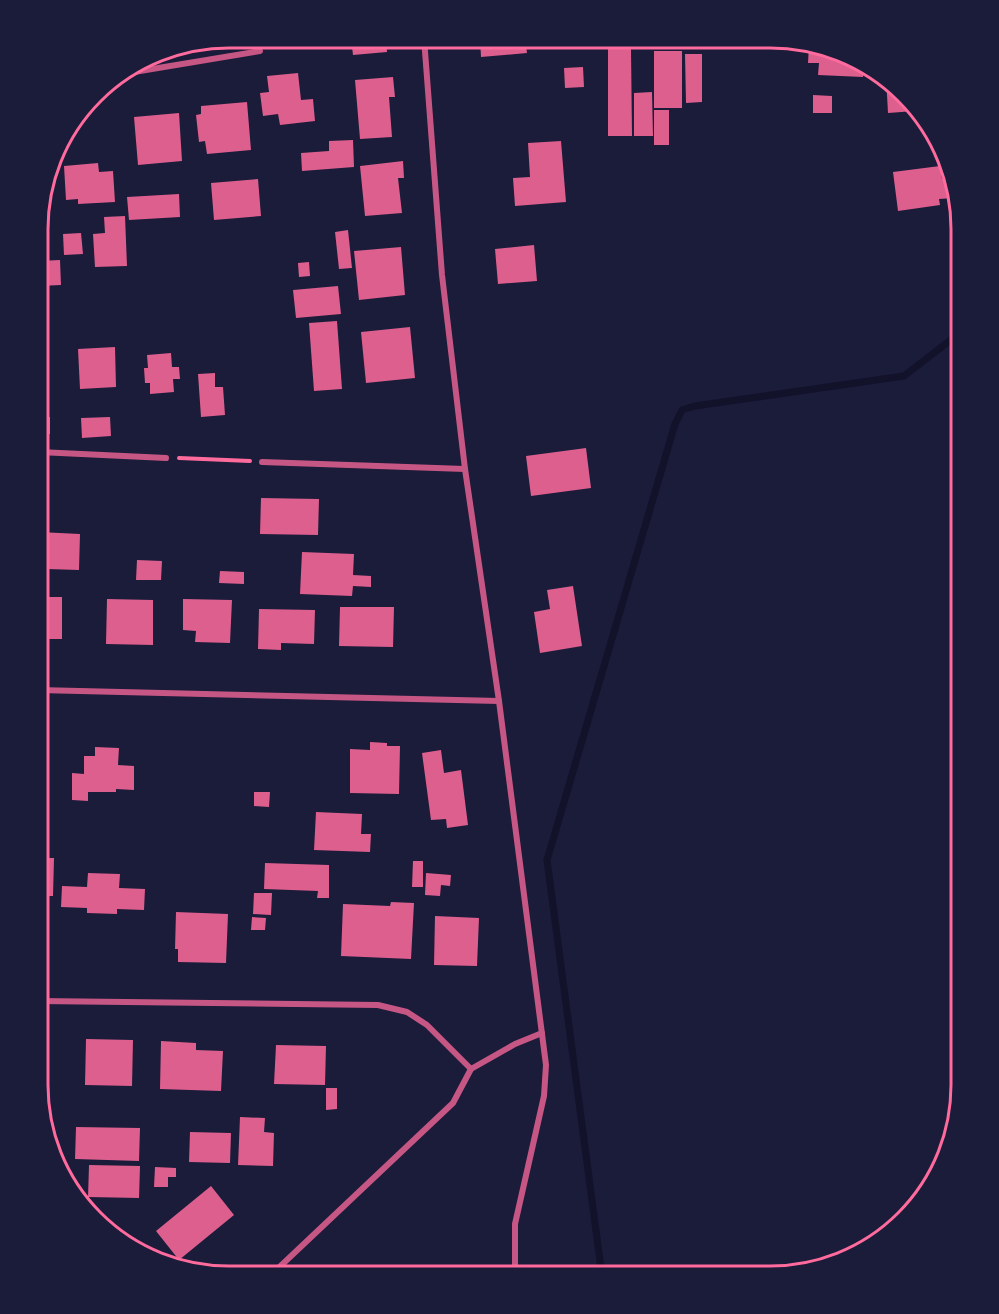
<svg xmlns="http://www.w3.org/2000/svg" width="999" height="1314" viewBox="0 0 999 1314" font-family="Helvetica,sans-serif">
	<style>
		.lines { fill: none; stroke-linecap: round; stroke-linejoin: round }
		.stream { stroke: #12122b; stroke-width: 7 }
		.building { fill: #dd5f8e }
		.path { stroke: #ff6b9d; stroke-width: 4 }
		.minor { stroke: #c65784; stroke-width: 6 }
		.rim { fill: none; stroke: #ff6b9d; stroke-width: 3 }
	</style>
	<rect width="100%" height="100%" fill="#1b1b3a"/>
	<g class="lines">
		<path class="stream" d="M602,1276L547,860L675,424L682,410L695,406L904,376L961,332"/>
	</g>
	<g class="building">
		<path d="M351,38H386L387,52L353,55Z"/>
		<path d="M480,38H525L527,53L481,57Z"/>
		<path d="M809,45L864,67L863,77L818,75L819,63H808Z"/>
		<path d="M608,49H631L632,136H608Z"/>
		<rect x="654" y="51" width="28" height="57"/>
		<path d="M685,54H702V102L686,103Z"/>
		<path d="M583,67L584,87L565,88L564,68Z"/>
		<path d="M298,73L301,100L313,99L315,121L280,125L278,114L263,116L260,93L269,92L267,76Z"/>
		<path d="M393,77L395,97H389L392,137L360,139L355,80Z"/>
		<path d="M886,77L915,111L888,113Z"/>
		<path d="M652,92L653,136H634V93Z"/>
		<path d="M813,95L832,96V113H813Z"/>
		<path d="M247,102L251,150L207,154L205,141L199,142L196,115L201,114V106Z"/>
		<rect x="654" y="110" width="15" height="35"/>
		<path d="M179,113L182,161L138,165L134,117Z"/>
		<path d="M353,140L354,167L302,171L301,153L329,151V141Z"/>
		<path d="M561,141L566,202L515,206L513,178L530,177L528,143Z"/>
		<path d="M403,161L404,178H398L402,213L365,216L360,166Z"/>
		<path d="M98,163L99,172L113,171L115,202L78,204V199L66,200L64,166Z"/>
		<path d="M940,166L942,179L950,178L954,198L939,199L940,205L898,211L893,172Z"/>
		<path d="M258,179L261,216L214,220L211,183Z"/>
		<path d="M179,194L180,217L129,220L127,197Z"/>
		<path d="M41,198H45L47,230L39,231Z"/>
		<path d="M125,216L127,266L95,267L93,234L105,233L104,217Z"/>
		<path d="M348,230L352,268L339,269L335,232Z"/>
		<path d="M81,233L83,254L64,255L63,234Z"/>
		<path d="M534,245L537,281L498,284L495,249Z"/>
		<path d="M401,247L405,295L359,300L354,251Z"/>
		<path d="M60,260L61,285L39,286V261Z"/>
		<path d="M309,262L310,276L299,277L298,263Z"/>
		<path d="M338,286L341,314L296,318L293,290Z"/>
		<path d="M337,321L342,389L314,391L309,323Z"/>
		<path d="M410,327L415,378L366,383L361,332Z"/>
		<path d="M115,347L116,387L80,389L78,349Z"/>
		<path d="M171,353L172,367H179L180,379H173L174,392L150,394V383H145L144,368H148L147,355Z"/>
		<path d="M215,373V387H223L225,415L201,417L198,374Z"/>
		<rect x="39" y="417" width="11" height="17"/>
		<path d="M110,417L111,436L82,438L81,418Z"/>
		<path d="M586,448L591,488L531,496L526,456Z"/>
		<path d="M261,498L319,499L318,535L260,534Z"/>
		<path d="M39,532L80,534L79,570L47,569L48,543H39Z"/>
		<path d="M302,552L354,554L353,575L371,576V587L353,586L352,596L300,594Z"/>
		<path d="M137,560L162,561L161,580H136Z"/>
		<path d="M220,571L244,572V584L219,583Z"/>
		<path d="M573,586L582,646L540,653L534,612L550,609L547,590Z"/>
		<rect x="38" y="597" width="24" height="42"/>
		<path d="M107,599L153,600V645L106,644Z"/>
		<path d="M183,599L232,600L230,643L195,642L196,631L183,630Z"/>
		<path d="M340,607H394L393,647L339,646Z"/>
		<path d="M259,609L315,610L314,644L281,643V650L258,649Z"/>
		<path d="M370,742L387,743V746H400L399,794L350,793V749L370,750Z"/>
		<path d="M38,744H45L44,795H38Z"/>
		<path d="M95,747L119,748L118,765L134,766V790L116,789V792H88V801L72,800V773L84,774V756H95Z"/>
		<path d="M441,750L444,773L461,770L468,825L447,828L446,819L431,820L422,753Z"/>
		<path d="M254,792H270L269,807L254,806Z"/>
		<path d="M316,812L362,814L361,834H371L370,852L314,850Z"/>
		<path d="M38,858H54L53,896H38Z"/>
		<path d="M413,861H423V887H412Z"/>
		<path d="M265,863L329,865V898H317L318,891L264,889Z"/>
		<path d="M88,873L120,874L119,888L145,889L144,910L117,909V914L87,913V908L61,907L62,886L87,887Z"/>
		<path d="M426,873L451,875L450,886L441,885L440,896L425,895Z"/>
		<path d="M254,893H272L271,915L253,914Z"/>
		<path d="M391,902L414,903L411,959L341,956L343,904L390,906Z"/>
		<path d="M176,912L228,914L226,963L178,962V949H175Z"/>
		<path d="M38,915H42L41,962H38Z"/>
		<path d="M435,916L479,918L477,966L434,965Z"/>
		<path d="M252,917L266,918L265,930H251Z"/>
		<path d="M86,1039L133,1040L132,1086L85,1085Z"/>
		<path d="M161,1041L196,1043V1050L223,1051L221,1091L160,1089Z"/>
		<path d="M276,1045L326,1046L325,1085L274,1084Z"/>
		<path d="M326,1088H337V1109L326,1110Z"/>
		<path d="M240,1117L265,1118L264,1132L274,1133L273,1166L238,1165Z"/>
		<path d="M76,1127L140,1128L139,1161L75,1159Z"/>
		<path d="M190,1132L231,1133L230,1163L189,1162Z"/>
		<path d="M89,1165L140,1166L139,1198L88,1197Z"/>
		<path d="M155,1167L176,1168V1177H168V1187H154Z"/>
		<path d="M211,1186L234,1215L179,1260L156,1231Z"/>
		<path d="M115,1235L131,1236V1247L122,1244Z"/>
	</g>
	<g class="lines">
		<path class="path" d="M179,458L250,461"/>
		<g class="minor">
			<path d="M424,38L442,275L465,469L499,701L546,1065L544,1096L515,1224V1276"/>
			<path d="M122,74L260,51"/>
			<path d="M39,452L166,458"/>
			<path d="M262,462L465,469"/>
			<path d="M38,690L499,701"/>
			<path d="M38,1001L378,1005L407,1012L427,1025L471,1069"/>
			<path d="M271,1275L453,1103L471,1069L515,1044L542,1033"/>
		</g>
	</g>
	<path d="M0 0H999V1314H0ZM229 48H770A181 181 0 0 1 951 229V1085A181 181 0 0 1 770 1266H229A181 181 0 0 1 48 1085V229A181 181 0 0 1 229 48Z" fill="#1b1b3a" fill-rule="evenodd"/>
	<path class="rim" d="M229 48H770A181 181 0 0 1 951 229V1085A181 181 0 0 1 770 1266H229A181 181 0 0 1 48 1085V229A181 181 0 0 1 229 48Z"/>
</svg>
